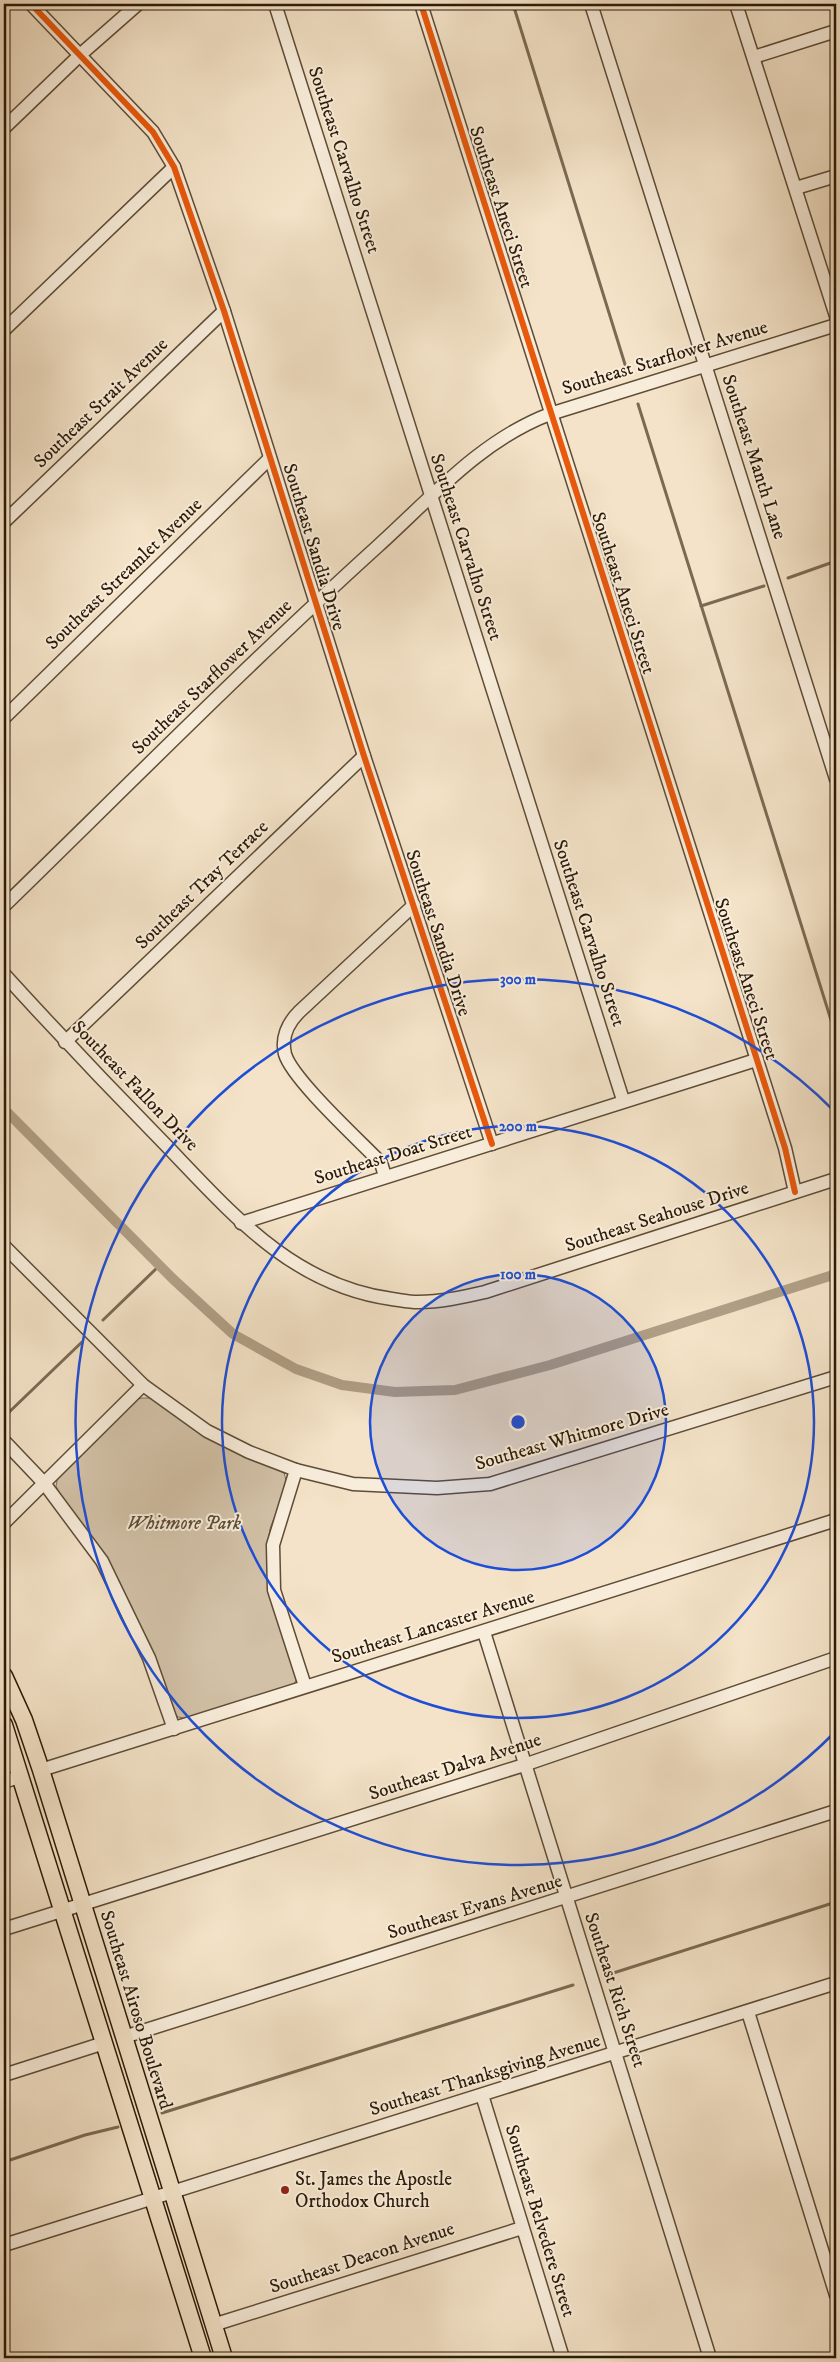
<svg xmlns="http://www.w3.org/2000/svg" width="840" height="2362" viewBox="0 0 840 2362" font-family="'IM FELL DW Pica',serif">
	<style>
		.green { fill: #d2c1a7; stroke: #7e6e57 }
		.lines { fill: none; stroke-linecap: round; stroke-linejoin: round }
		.stream { stroke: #7b6a53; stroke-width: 3 }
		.canal { stroke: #b09f86; stroke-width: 10 }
		.minor-casing { stroke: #5d4c37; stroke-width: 15 }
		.major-casing { stroke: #2b1a07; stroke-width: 19 }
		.minor { stroke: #f8eddb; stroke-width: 12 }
		.major { stroke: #f4e3c8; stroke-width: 16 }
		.cycleway-casing { stroke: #f8eddb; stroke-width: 9 }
		.cycleway { stroke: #e8590c; stroke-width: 6 }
		.ring { fill: none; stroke: #1d4ed8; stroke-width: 2.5 }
		.poi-dot { fill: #8f2418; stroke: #f8eddb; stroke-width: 2 }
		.labels { text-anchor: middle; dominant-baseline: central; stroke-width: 4; stroke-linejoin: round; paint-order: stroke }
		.street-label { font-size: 19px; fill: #2b1a07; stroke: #f8eddb }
		.park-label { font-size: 19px; font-style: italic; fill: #5d4c37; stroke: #f8eddb }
		.poi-label { font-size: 19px; fill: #2b1a07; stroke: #f8eddb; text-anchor: start }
		.centre { fill: #1d4ed8; stroke: #f8eddb; stroke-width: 2.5 }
		.ring-label { font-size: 15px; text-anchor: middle; font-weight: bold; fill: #1d4ed8; stroke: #f8eddb; stroke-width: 4; stroke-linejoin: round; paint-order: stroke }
	</style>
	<rect width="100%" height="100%" fill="#f4e3c8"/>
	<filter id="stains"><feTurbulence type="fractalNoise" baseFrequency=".004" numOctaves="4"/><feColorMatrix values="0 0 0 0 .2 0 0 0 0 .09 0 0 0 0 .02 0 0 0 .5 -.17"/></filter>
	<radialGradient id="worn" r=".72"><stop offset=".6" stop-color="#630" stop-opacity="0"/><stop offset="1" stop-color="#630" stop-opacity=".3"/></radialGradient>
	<path class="green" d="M142,1398H150L160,1402L216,1442L284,1473C291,1490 275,1512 270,1529C269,1536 268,1543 267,1549L296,1674V1681L289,1688L188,1719L178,1717L173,1711L120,1583L60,1494L56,1486L58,1475L135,1400Z"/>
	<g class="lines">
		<g class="stream">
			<path d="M513,4L628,374"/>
			<path d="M638,404L836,1036"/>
			<path d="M788,578L836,561"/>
			<path d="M701,606L764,586"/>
			<path d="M103,1320L159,1266"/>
			<path d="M4,1417L82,1342"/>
			<path d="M607,1975L836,1902"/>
			<path d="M162,2113L573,1985"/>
			<path d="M4,2162L85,2135L118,2127"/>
		</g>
		<path class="canal" d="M4,1109L173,1279L233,1334L296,1369L342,1385L395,1392L455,1390L550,1365L836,1274"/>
		<g class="minor-casing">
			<g id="minor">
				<path d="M31,4L153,132L174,167L224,311L364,756L492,1144"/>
				<path d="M275,4L623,1100"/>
				<path d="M421,4L785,1148L795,1192"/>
				<path d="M591,4L836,779"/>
				<path d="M736,4L836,316"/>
				<path d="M754,57L836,31"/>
				<path d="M4,128L80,55L138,4"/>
				<path d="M796,188L836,176"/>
				<path d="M4,330L174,167"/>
				<path d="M4,522L224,311"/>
				<path d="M4,718L270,458"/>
				<path d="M4,906C128,785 250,662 378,546C431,498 481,440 550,414L836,325"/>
				<path d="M4,974C55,1030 107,1085 160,1139C228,1209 289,1285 392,1299C400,1300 409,1302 418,1302C441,1302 463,1297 485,1292L836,1179"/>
				<path d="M65,1042L364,756"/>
				<path d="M385,1176L381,1163C360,1141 292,1079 285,1054C281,1038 288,1023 299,1012L414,905"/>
				<path d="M241,1223L756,1060"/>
				<path d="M4,1246L143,1385L207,1431L249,1452L296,1470L353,1484L437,1488L490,1484L836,1377"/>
				<path d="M4,1441L44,1483L102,1561L149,1658L174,1729"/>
				<path d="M296,1470L273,1545L274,1590L305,1686"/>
				<path d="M4,1523L143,1385"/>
				<path d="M484,1632L710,2358"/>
				<path d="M41,1770L836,1520"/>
				<path d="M4,1782L21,1776"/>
				<path d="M4,1929L524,1765L836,1658"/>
				<path d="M748,2012L836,2295"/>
				<path d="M124,2037L836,1811"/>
				<path d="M4,2075L104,2043"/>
				<path d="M482,2095L563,2358"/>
				<path d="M4,2245L836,1983"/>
				<path d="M213,2325L522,2228"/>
			</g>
		</g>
		<g class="major-casing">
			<g id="major">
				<path d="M4,1676L24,1720L41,1770L224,2358"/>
				<path d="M4,1725L203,2358"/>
			</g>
		</g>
		<use href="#minor" class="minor"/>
		<use href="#major" class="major"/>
		<g class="cycleway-casing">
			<g id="cycleway">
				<path d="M31,4L153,132L174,167L224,311L364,756L492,1144"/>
				<path d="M421,4L785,1148L795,1192"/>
			</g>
		</g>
		<use href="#cycleway" class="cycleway"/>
	</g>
	<circle cx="518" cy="1422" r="148" fill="#1d4ed8" fill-opacity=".12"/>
	<g class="ring">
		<circle cx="518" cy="1422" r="148"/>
		<circle cx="518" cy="1422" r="296"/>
		<path d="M834 1733A443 443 0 1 1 834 1111"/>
	</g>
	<circle class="poi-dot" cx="285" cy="2190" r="5"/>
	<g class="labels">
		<g class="street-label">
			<text transform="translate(344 160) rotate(72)">Southeast Carvalho Street</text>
			<text transform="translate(501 207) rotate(72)">Southeast Aneci Street</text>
			<text transform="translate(665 358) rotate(-17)">Southeast Starflower Avenue</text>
			<text transform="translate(101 403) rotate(-44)">Southeast Strait Avenue</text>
			<text transform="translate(754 457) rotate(72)">Southeast Manth Lane</text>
			<text transform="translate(314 547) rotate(73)">Southeast Sandia Drive</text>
			<text transform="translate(466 547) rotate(72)">Southeast Carvalho Street</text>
			<text transform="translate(124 574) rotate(-44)">Southeast Streamlet Avenue</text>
			<text transform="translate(623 593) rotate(72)">Southeast Aneci Street</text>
			<text transform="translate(212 677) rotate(-44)">Southeast Starflower Avenue</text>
			<text transform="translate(202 885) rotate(-44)">Southeast Tray Terrace</text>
			<text transform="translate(438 933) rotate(72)">Southeast Sandia Drive</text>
			<text transform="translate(589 933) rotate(72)">Southeast Carvalho Street</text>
			<text transform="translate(746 979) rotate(72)">Southeast Aneci Street</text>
			<text transform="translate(135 1086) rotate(46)">Southeast Fallon Drive</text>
			<text transform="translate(393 1155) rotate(-17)">Southeast Doat Street</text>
			<text transform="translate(657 1217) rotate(-18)">Southeast Seahouse Drive</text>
			<text transform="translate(572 1437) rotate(-16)">Southeast Whitmore Drive</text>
			<text transform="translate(433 1627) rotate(-17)">Southeast Lancaster Avenue</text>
			<text transform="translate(455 1767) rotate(-18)">Southeast Dalva Avenue</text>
			<text transform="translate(475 1907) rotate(-17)">Southeast Evans Avenue</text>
			<text transform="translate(615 1990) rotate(72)">Southeast Rich Street</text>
			<text transform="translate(136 2010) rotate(73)">Southeast Airoso Boulevard</text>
			<text transform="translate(485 2075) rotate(-17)">Southeast Thanksgiving Avenue</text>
			<text transform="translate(540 2221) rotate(73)">Southeast Belvedere Street</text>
			<text transform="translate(362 2258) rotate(-18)">Southeast Deacon Avenue</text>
		</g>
		<g class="park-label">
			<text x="184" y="1523">Whitmore Park</text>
		</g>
		<g class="poi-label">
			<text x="295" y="2179">St. James the Apostle<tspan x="295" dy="22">Orthodox Church</tspan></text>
		</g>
	</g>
	<circle cx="518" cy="1422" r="8" class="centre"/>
	<g class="ring-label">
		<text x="518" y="984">300 m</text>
		<text x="518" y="1131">200 m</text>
		<text x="518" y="1279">100 m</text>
	</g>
	<rect width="840" height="2362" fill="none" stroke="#f4e3c8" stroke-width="20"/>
	<rect x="5" y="5" width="830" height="2352" fill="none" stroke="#2b1a07" stroke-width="2.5"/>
	<rect x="10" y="10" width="820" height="2342" fill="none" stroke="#2b1a07"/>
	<rect width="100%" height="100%" filter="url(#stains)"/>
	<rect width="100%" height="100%" fill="url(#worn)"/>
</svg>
